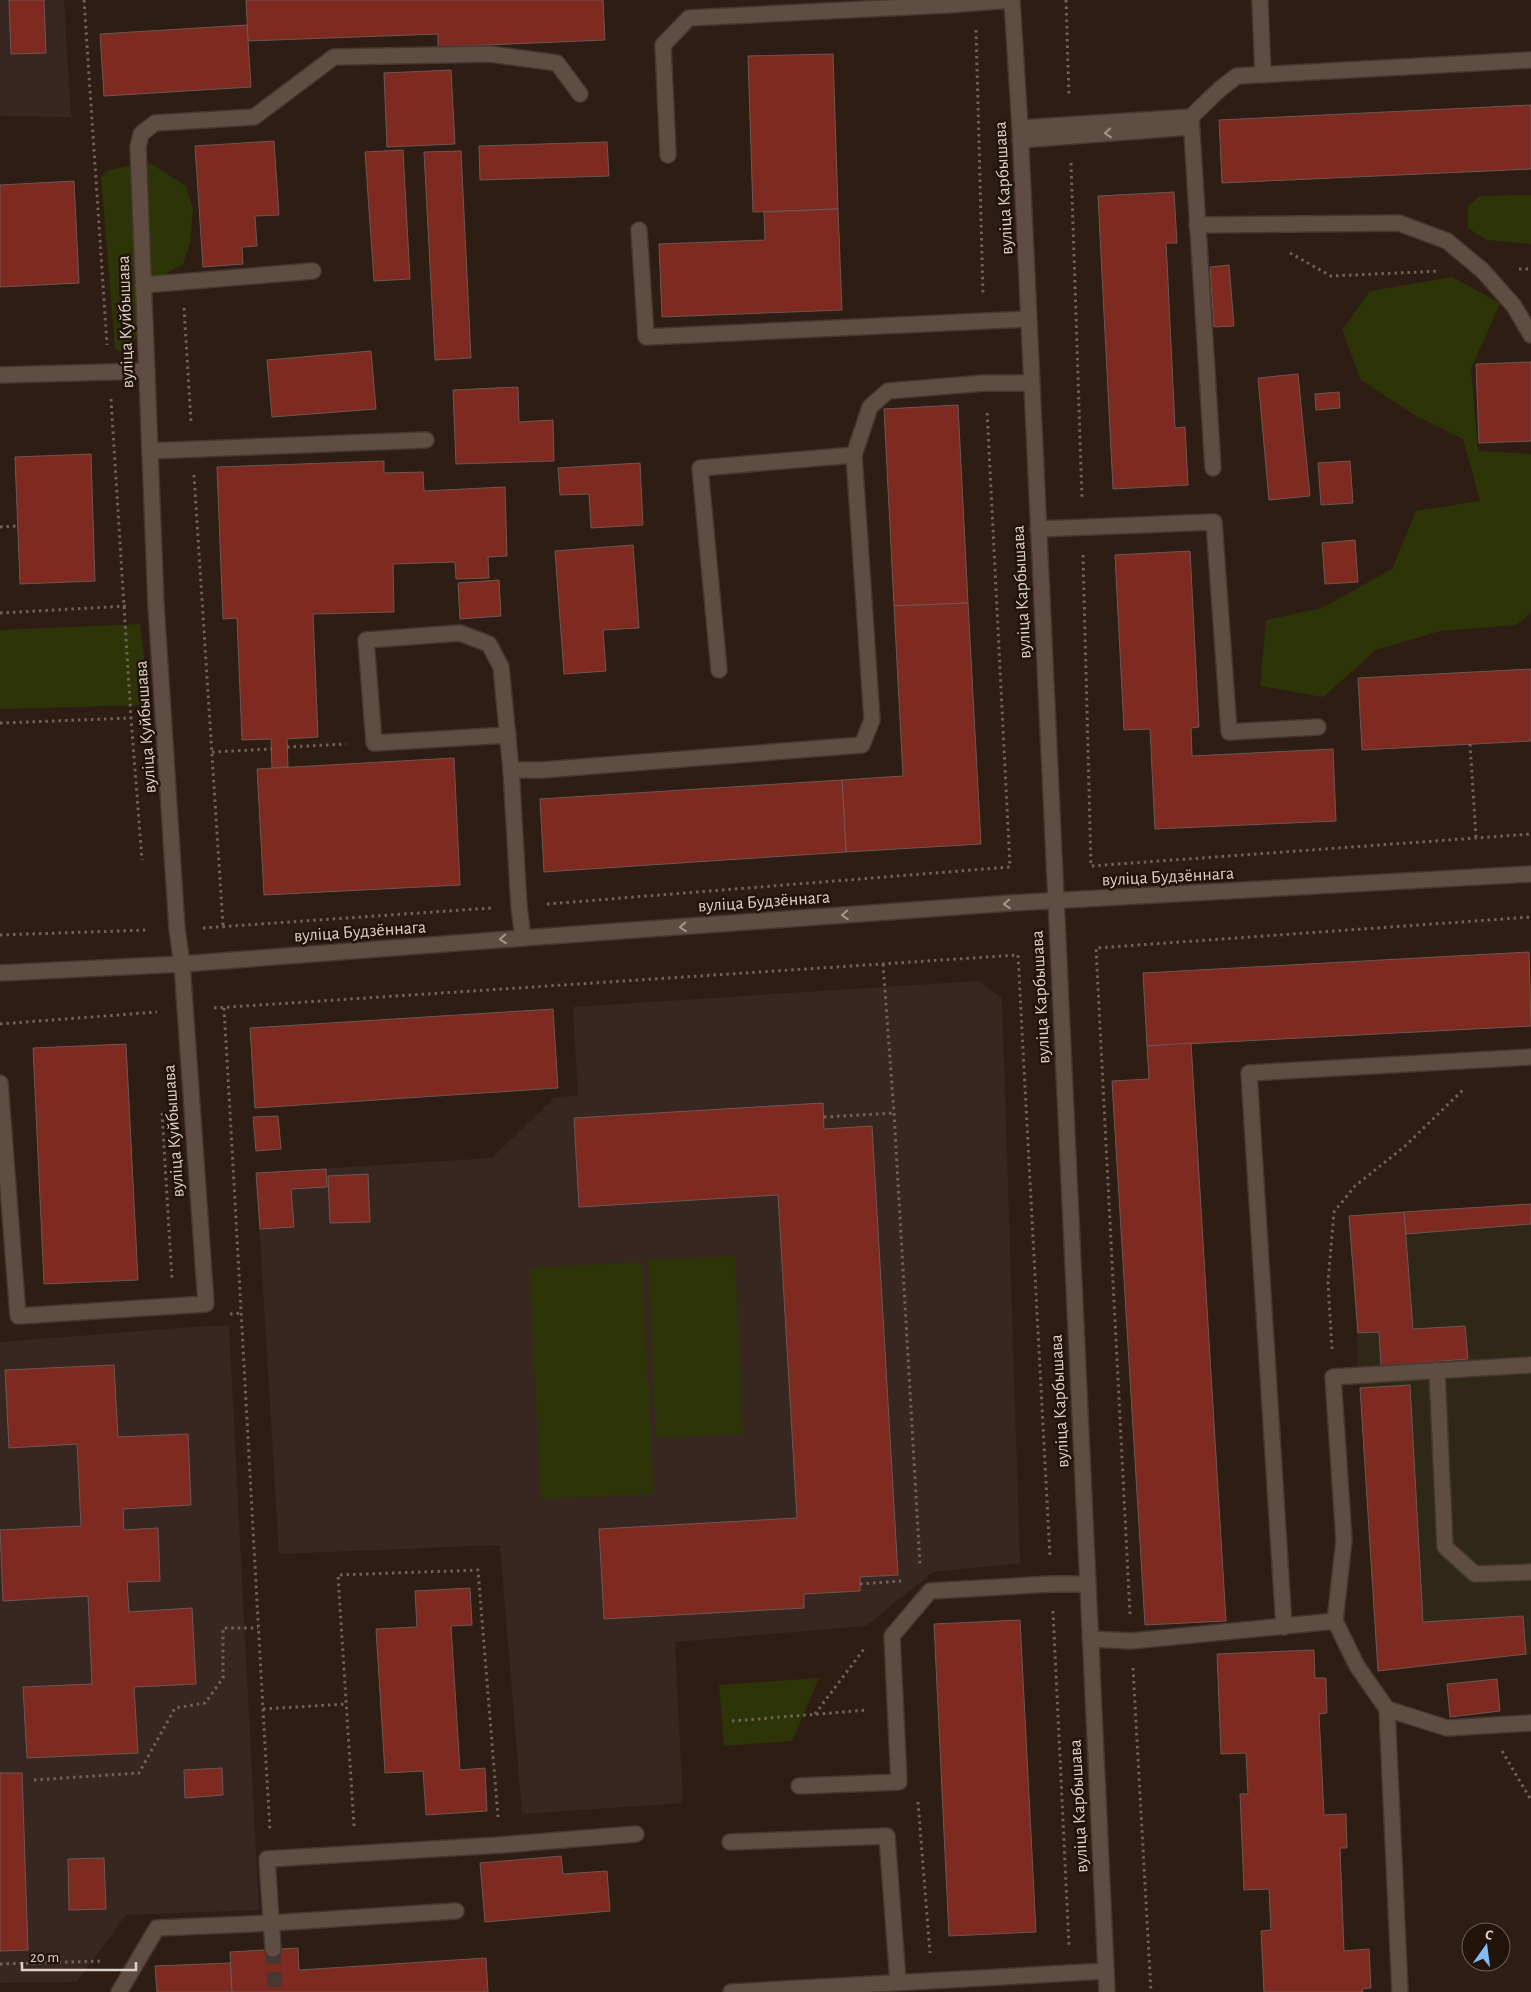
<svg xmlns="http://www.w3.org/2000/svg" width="1531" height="1992" viewBox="0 0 1531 1992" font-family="'Alegreya Sans',sans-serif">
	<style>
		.industrial { fill: #2f2817 }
		.education { fill: #382720 }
		.green { fill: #2d3508 }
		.building { fill: #7e2a21; stroke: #6e5753 }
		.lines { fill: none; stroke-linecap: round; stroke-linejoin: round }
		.minor-tunnel { stroke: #47382f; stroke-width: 15; stroke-dasharray: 15 8; stroke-linecap: butt }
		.minor-casing { stroke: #453831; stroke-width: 18 }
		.path { stroke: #70625a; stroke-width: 3; stroke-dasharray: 2.5 4; stroke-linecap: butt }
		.minor { stroke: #604d42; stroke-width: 15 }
		.oneway { stroke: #a5968d }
		.labels { text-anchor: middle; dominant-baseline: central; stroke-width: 5; stroke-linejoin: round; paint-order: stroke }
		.street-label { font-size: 18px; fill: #ddd2cb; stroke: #23140a }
	</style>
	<rect width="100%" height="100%" fill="#2d1d13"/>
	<path class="industrial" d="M1531,1204V1654L1378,1671L1349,1216Z"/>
	<g class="education">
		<path d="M0,0H64L71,117L0,116Z"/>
		<path d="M978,981L1002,998L1020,1563L933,1572L866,1626L675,1642L683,1803L522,1814L500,1545L279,1554L256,1173L492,1158L554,1098L578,1095L573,1007Z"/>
		<path d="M206,1326H229L259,1910L126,1915L77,1982L0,1983V1342Z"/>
	</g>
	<g class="green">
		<path d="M148,162L186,186L193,209L190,243L183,264L138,289L137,336L125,353L115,349L101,177L109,170Z"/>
		<path d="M1531,195V244L1487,240L1468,228V206L1480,196Z"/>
		<path d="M1452,277L1500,303L1471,369L1478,451L1531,454V613L1516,625L1440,631L1376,650L1323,697L1260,686L1266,620L1322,608L1392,569L1416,511L1480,501L1463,439L1414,415L1361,380L1342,330L1370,291Z"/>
		<path d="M140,624L150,705L0,709V630Z"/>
		<path d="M735,1256L743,1434L656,1438L648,1260Z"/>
		<path d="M642,1262L654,1494L541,1499L529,1268Z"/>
		<path d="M819,1678L792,1741L724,1746L719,1685Z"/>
	</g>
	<g class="building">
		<path d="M9,0H44L46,53L11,54Z"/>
		<path d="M246,0H603L605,40L438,47V34L248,41Z"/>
		<path d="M247,25L251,87L104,96L100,34Z"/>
		<path d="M833,54L838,209L753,212L748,56Z"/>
		<path d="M451,70L455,144L387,147L384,73Z"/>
		<path d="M1531,105V169L1222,183L1219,120Z"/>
		<path d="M274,141L279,215L255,216L257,246L242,247L243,264L203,267L195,146Z"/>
		<path d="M607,142L609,176L480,180L479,146Z"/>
		<path d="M403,150L410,279L374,281L365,152Z"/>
		<path d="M461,151L471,358L435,360L424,152Z"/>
		<path d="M74,181L79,283L0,287V185Z"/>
		<path d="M1174,192L1177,243H1166L1167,261L1175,428L1185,427L1188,485L1113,489L1098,196Z"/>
		<path d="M838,209L842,310L662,317L659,244L765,240L764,212Z"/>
		<path d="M1229,265L1234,326L1214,327L1210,267Z"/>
		<path d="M371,351L376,409L272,417L267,360Z"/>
		<path d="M1531,362V441L1479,443L1476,364Z"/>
		<path d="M1298,374L1310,496L1269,500L1258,378Z"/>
		<path d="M518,387L519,422L553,420L554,461L456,464L453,390Z"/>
		<path d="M1339,392L1340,408L1316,410L1315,394Z"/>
		<path d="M958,405L968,603L894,606L884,409Z"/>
		<path d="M91,454L95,581L20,584L15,457Z"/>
		<path d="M384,461V473L423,472L424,491L505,487L507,556L488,557L489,578L456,579L455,562L393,564L394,612L313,614L318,737L287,739L288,767L272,768L271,739L242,740L237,618L223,619L217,467Z"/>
		<path d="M1350,461L1353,503L1321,505L1318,463Z"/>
		<path d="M640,463L643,525L591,528L589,494L560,495L558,468Z"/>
		<path d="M1355,540L1358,582L1325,584L1322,543Z"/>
		<path d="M633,545L639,628L603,630L606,671L564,674L555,551Z"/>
		<path d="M1190,551L1199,727L1191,728L1192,756L1333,749L1336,821L1155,829L1150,729L1124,730L1115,555Z"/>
		<path d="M499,580L501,616L460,619L458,583Z"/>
		<path d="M968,603L981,844L846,852L842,780L903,776L894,606Z"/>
		<path d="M1531,669V741L1362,750L1358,678Z"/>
		<path d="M454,758L460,885L264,895L257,769Z"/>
		<path d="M842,780L846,852L544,872L540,799Z"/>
		<path d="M1529,952L1531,1026L1147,1046L1143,973Z"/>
		<path d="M553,1009L558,1088L255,1108L250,1028Z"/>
		<path d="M1191,1043L1226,1621L1145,1625L1112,1081L1149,1079L1147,1046Z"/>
		<path d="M126,1044L138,1280L44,1284L33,1048Z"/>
		<path d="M823,1103L824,1129L872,1126L898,1575L860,1577V1591L804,1594V1608L604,1619L599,1529L797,1518L778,1195L579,1207L574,1118Z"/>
		<path d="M278,1116L281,1149L256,1151L253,1117Z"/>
		<path d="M326,1169L327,1187L291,1189L294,1227L260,1229L256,1173Z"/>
		<path d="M368,1174L370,1222L330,1223L328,1176Z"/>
		<path d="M1531,1204V1224L1406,1234L1404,1212Z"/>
		<path d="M1404,1212L1413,1329L1465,1326L1468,1359L1381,1366L1379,1332L1358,1333L1349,1216Z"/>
		<path d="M114,1365L118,1437L188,1434L191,1505L123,1509L124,1530L158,1528L160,1581L127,1582L129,1612L192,1608L196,1684L134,1687L138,1753L27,1758L23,1687L92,1684L88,1596L3,1601L0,1530L81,1526L77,1444L9,1448L5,1370Z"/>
		<path d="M1410,1385L1423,1622L1523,1616L1526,1654L1378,1671L1360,1388Z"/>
		<path d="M470,1588L472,1625L451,1626L460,1770L485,1768L487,1811L426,1815L423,1771L385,1773L376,1629L417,1627L415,1591Z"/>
		<path d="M1020,1620L1036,1932L949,1936L934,1624Z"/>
		<path d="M1314,1650L1315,1678H1326L1327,1713L1319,1714L1324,1815L1346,1814L1347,1848H1340L1344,1951L1369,1949L1371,1988L1362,1989L1363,1992H1264L1261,1931L1271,1930L1269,1889L1244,1890L1240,1794H1248L1246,1753L1221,1754L1217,1654Z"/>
		<path d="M1497,1679L1500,1711L1450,1717L1447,1684Z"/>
		<path d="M222,1768L223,1795L185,1798L184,1770Z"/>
		<path d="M0,1773H22L28,1950L0,1951Z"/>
		<path d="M561,1856L563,1874L607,1871L610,1911L485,1922L480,1863Z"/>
		<path d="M104,1858L106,1909L69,1910L68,1859Z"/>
		<path d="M298,1948L299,1970L486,1958L488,1992H232L230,1952Z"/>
		<path d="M230,1963L232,1992H157L155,1966Z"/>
	</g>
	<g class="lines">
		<path class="minor-tunnel" d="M273,1949L275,1992"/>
		<g class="minor-casing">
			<g id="minor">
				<path d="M1012,0L1020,128L1107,1992"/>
				<path d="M1260,0L1263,75"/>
				<path d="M1191,117L1213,468"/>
				<path d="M1020,128L1191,117L1220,89L1237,76L1531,60"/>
				<path d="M1020,140L1191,127"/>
				<path d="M668,155L663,45L689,18L947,5L1012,0"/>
				<path d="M1197,225L1399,223L1447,241L1482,270L1514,306L1531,335"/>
				<path d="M639,230L646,337L1028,319"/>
				<path d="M143,285L313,271"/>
				<path d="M0,375L147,371"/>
				<path d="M150,451L426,440"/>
				<path d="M1038,529L1214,522L1229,732L1318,727"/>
				<path d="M719,670L700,468L854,455"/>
				<path d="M508,735L374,743L366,640L460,633L489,644L501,667L511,770"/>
				<path d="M523,938L519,906L511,770H542L862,745L872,720L854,455L870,407L888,391L985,383H1031"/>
				<path d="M0,973L182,964L523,938L1011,903L1531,874"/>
				<path d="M0,1083L18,1316L206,1304L182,964L177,929L156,605L138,147L141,134L155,123L254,117L334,57L490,54L557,63L580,94"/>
				<path d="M1437,1370L1445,1547L1475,1574L1531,1572"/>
				<path d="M1335,1621L1344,1540L1333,1377L1531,1365"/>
				<path d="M1284,1627L1249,1073L1531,1057"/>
				<path d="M1090,1639L1131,1641L1335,1621L1357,1666L1387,1709L1447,1728L1531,1723"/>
				<path d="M1387,1709L1400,1992"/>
				<path d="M799,1786L899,1782L892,1636L930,1591L1051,1584H1088"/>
				<path d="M730,1842L887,1836L898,1982"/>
				<path d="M273,1949L267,1859L500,1845L636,1834"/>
				<path d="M119,1992L157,1928L271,1923L456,1911"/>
				<path d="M731,1992L1106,1971"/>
			</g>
		</g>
		<g class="path">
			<path d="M84,0L107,345"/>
			<path d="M1066,0L1069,97"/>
			<path d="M976,30L983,294"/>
			<path d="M1071,163L1082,499"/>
			<path d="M1290,253L1331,276L1440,271"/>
			<path d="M1519,269H1531"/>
			<path d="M184,308L191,422"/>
			<path d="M111,399L131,718"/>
			<path d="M194,475L223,926"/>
			<path d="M0,527L17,526"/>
			<path d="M1083,555L1091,866L1531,834"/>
			<path d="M0,613L127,606"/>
			<path d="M0,723L131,718L142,860"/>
			<path d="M1470,744L1476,837"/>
			<path d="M287,747L346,744"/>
			<path d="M212,752L272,749"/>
			<path d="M547,904L1010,867L987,410"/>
			<path d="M203,928L491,908"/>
			<path d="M0,935L148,930L147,929"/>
			<path d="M883,964L894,1113L920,1565"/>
			<path d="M214,1008L1018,955L1050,1557"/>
			<path d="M224,1008C240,1282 254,1557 270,1831"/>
			<path d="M0,1024L157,1012"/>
			<path d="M162,1113L172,1279"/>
			<path d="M824,1117L894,1113"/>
			<path d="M230,1314L242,1313"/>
			<path d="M1332,1349L1328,1282L1334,1212L1355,1186L1404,1147L1464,1089"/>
			<path d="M860,1584L901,1581"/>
			<path d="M1053,1611L1069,1946"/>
			<path d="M1130,1614L1096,948L1531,917"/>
			<path d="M1133,1668L1151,1992"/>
			<path d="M263,1709L346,1704"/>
			<path d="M815,1714L864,1649"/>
			<path d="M732,1721L868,1710"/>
			<path d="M1502,1751L1531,1800"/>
			<path d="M34,1780L139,1773L175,1708L205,1703L223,1678V1628H258"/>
			<path d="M918,1802L930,1953"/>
			<path d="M354,1826L338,1575L478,1570L498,1817"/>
			<path d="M0,1964L104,1961"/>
		</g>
		<use href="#minor" class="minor"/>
	</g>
	<defs><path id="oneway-chevron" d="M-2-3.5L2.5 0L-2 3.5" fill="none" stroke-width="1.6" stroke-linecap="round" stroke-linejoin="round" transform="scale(1.25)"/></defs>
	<g class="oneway">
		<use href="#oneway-chevron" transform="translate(1108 133) rotate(176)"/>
		<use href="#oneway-chevron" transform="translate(1007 904) rotate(176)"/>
		<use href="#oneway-chevron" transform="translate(845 915) rotate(176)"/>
		<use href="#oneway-chevron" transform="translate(683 927) rotate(176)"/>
		<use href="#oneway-chevron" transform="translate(503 939) rotate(176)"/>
	</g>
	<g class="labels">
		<g class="street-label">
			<text transform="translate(1004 188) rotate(-93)">вуліца Карбышава</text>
			<text transform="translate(126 322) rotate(-92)">вуліца Куйбышава</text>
			<text transform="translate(1022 592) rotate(-93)">вуліца Карбышава</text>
			<text transform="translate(146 727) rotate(-94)">вуліца Куйбышава</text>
			<text transform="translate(1168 877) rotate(-3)">вуліца Будзённага</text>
			<text transform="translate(764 902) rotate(-4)">вуліца Будзённага</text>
			<text transform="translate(360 932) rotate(-4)">вуліца Будзённага</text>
			<text transform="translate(1041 997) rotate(-93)">вуліца Карбышава</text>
			<text transform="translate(174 1131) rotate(-94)">вуліца Куйбышава</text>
			<text transform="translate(1060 1401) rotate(-93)">вуліца Карбышава</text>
			<text transform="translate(1079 1806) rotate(-93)">вуліца Карбышава</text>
		</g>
	</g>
	<g transform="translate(1486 1947) rotate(14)"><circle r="24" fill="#23140a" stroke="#6d6057"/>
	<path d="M0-4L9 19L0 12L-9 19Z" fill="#81bcfa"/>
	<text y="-8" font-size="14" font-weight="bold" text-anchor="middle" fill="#ddd2cb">С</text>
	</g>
	<path d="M22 1962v8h114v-8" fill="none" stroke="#ddd2cb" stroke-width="2.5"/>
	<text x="30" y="1962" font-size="15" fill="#ddd2cb" stroke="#23140a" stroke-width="4" paint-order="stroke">20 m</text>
</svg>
